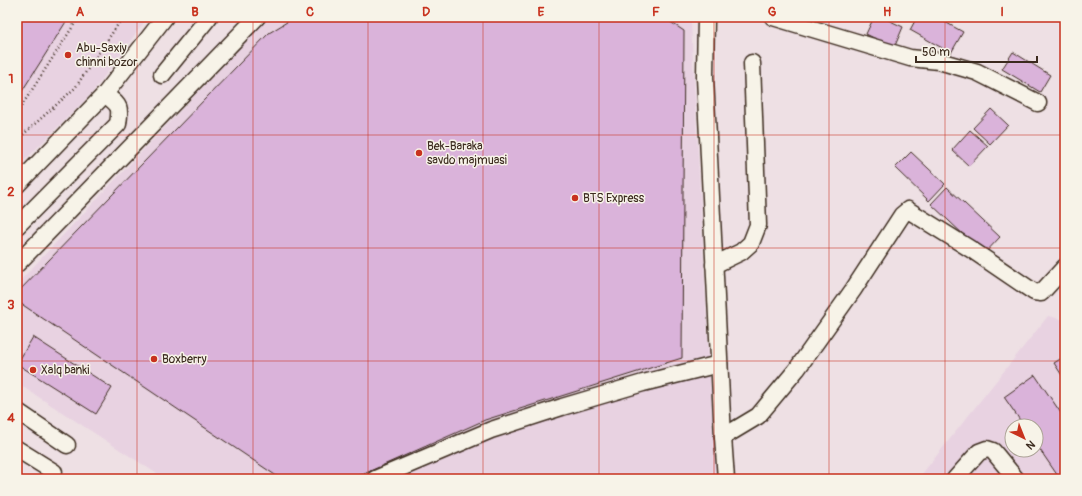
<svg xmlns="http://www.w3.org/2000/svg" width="1082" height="496" viewBox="0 0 1082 496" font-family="Pangolin,sans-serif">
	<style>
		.built { fill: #e8d2e1; fill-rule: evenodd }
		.building { fill: #dab3da; stroke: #3b2a1e }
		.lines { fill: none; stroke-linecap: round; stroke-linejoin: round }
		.minor-casing { stroke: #3b2a1e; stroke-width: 19 }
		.path { stroke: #3b2a1e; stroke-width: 2.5; stroke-dasharray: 1 3; stroke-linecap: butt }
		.minor { stroke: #f7f3e8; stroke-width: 16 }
		.grid { fill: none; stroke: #c8321e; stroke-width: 1; stroke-opacity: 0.55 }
		.poi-dot { fill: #c8321e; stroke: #f7f3e8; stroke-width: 1.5 }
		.labels { text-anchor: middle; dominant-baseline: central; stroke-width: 3; stroke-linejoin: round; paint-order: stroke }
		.poi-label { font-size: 12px; fill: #3b2a1e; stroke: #f7f3e8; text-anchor: start }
		.neatline { fill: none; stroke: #c8321e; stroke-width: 1.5 }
		.grid-label { font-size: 13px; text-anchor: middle; font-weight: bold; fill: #c8321e }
	</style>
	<rect width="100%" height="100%" fill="#eee0e4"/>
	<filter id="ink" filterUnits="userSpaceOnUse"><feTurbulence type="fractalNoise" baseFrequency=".025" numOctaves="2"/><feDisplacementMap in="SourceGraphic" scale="8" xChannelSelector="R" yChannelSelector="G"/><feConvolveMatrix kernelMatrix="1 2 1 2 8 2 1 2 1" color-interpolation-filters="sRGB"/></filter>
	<g filter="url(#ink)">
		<g class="built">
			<path d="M17,17H148L92,93L17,168Z"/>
			<path d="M273,17H682L691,22L709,362L719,479H165L17,383V284L264,22Z"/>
			<path d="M1048,316L1065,320V479H918ZM1012,426H1036V450H1012Z"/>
		</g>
		<g class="building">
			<path d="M17,17H69L17,99Z"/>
			<path d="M295,17H663L684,31L682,358L485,420L352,479H281L17,301V293L269,33Z"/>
			<path d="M874,17H882L903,27L894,48L866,34Z"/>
			<path d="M917,17H936L963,32L951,53L910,30Z"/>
			<path d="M1013,52L1050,75L1040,92L1002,69Z"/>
			<path d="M991,109L1008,125L990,144L973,128Z"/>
			<path d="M970,130L988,146L969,166L952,150Z"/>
			<path d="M911,152L945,184L929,201L895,168Z"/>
			<path d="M947,187L1000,237L984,254L931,204Z"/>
			<path d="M33,337L112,388L96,414L17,364Z"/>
			<path d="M1065,356V380L1054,363Z"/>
			<path d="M1035,375L1065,419V479H1060L1036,444V426H1024L1004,397Z"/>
		</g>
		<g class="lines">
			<g class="minor-casing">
				<g id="minor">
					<path d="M706,17L705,77L723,437L726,479"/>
					<path d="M773,17L910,58L939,61L977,72L1038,103"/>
					<path d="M162,75L209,17"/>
					<path d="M17,185L105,94L165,17"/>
					<path d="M17,226L118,124C121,105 119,106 105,94"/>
					<path d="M17,264L257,17"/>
					<path d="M714,265L741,252L751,243L758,225L752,63"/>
					<path d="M17,411L67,445"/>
					<path d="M723,437L758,416L797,369L853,290L902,215L908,210L972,250L1034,292L1041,293L1065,267"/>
					<path d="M17,449L54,472"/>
					<path d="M375,479L491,430L562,407L643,383L719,364"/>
					<path d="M955,479L979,452L987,449L993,451L1016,479"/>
				</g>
			</g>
			<g class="path">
				<path d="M17,113L79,17"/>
				<path d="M17,140L75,88L123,17"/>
			</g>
			<use href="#minor" class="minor"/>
		</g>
	</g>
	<path class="grid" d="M137,17V479M253,17V479M368,17V479M483,17V479M599,17V479M714,17V479M829,17V479M945,17V479M17,135H1065M17,248H1065M17,361H1065"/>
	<g class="poi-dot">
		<circle cx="68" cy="55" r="4"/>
		<circle cx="419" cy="153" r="4"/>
		<circle cx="575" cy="198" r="4"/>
		<circle cx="154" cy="359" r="4"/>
		<circle cx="33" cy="370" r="4"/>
	</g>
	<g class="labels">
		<g class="poi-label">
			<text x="76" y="48">Abu-Saxiy<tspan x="76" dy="14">chinni bozor</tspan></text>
			<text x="427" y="146">Bek-Baraka<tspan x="427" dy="14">savdo majmuasi</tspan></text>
			<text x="583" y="198">BTS Express</text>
			<text x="162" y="359">Boxberry</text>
			<text x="41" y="370">Xalq banki</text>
		</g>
	</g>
	<rect width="1082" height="496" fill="none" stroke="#f7f3e8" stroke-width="44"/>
	<g transform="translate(1024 438) rotate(137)"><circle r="19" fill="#f7f3e8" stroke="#aca397"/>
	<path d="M0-3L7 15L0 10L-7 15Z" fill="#c8321e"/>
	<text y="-6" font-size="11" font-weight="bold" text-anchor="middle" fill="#3b2a1e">N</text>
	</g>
	<path d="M916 56v6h121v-6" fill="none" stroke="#3b2a1e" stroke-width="2"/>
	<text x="922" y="56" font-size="12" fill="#3b2a1e" stroke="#f7f3e8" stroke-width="3" paint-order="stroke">50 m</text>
	<rect x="22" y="22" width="1038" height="452" class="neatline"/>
	<g class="grid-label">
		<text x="80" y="16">A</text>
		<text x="195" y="16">B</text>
		<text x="310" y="16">C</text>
		<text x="426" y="16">D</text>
		<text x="541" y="16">E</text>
		<text x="656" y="16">F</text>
		<text x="772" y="16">G</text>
		<text x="887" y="16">H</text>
		<text x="1002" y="16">I</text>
		<text x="11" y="83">1</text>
		<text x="11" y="196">2</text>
		<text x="11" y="309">3</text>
		<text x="11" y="422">4</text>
	</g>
</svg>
